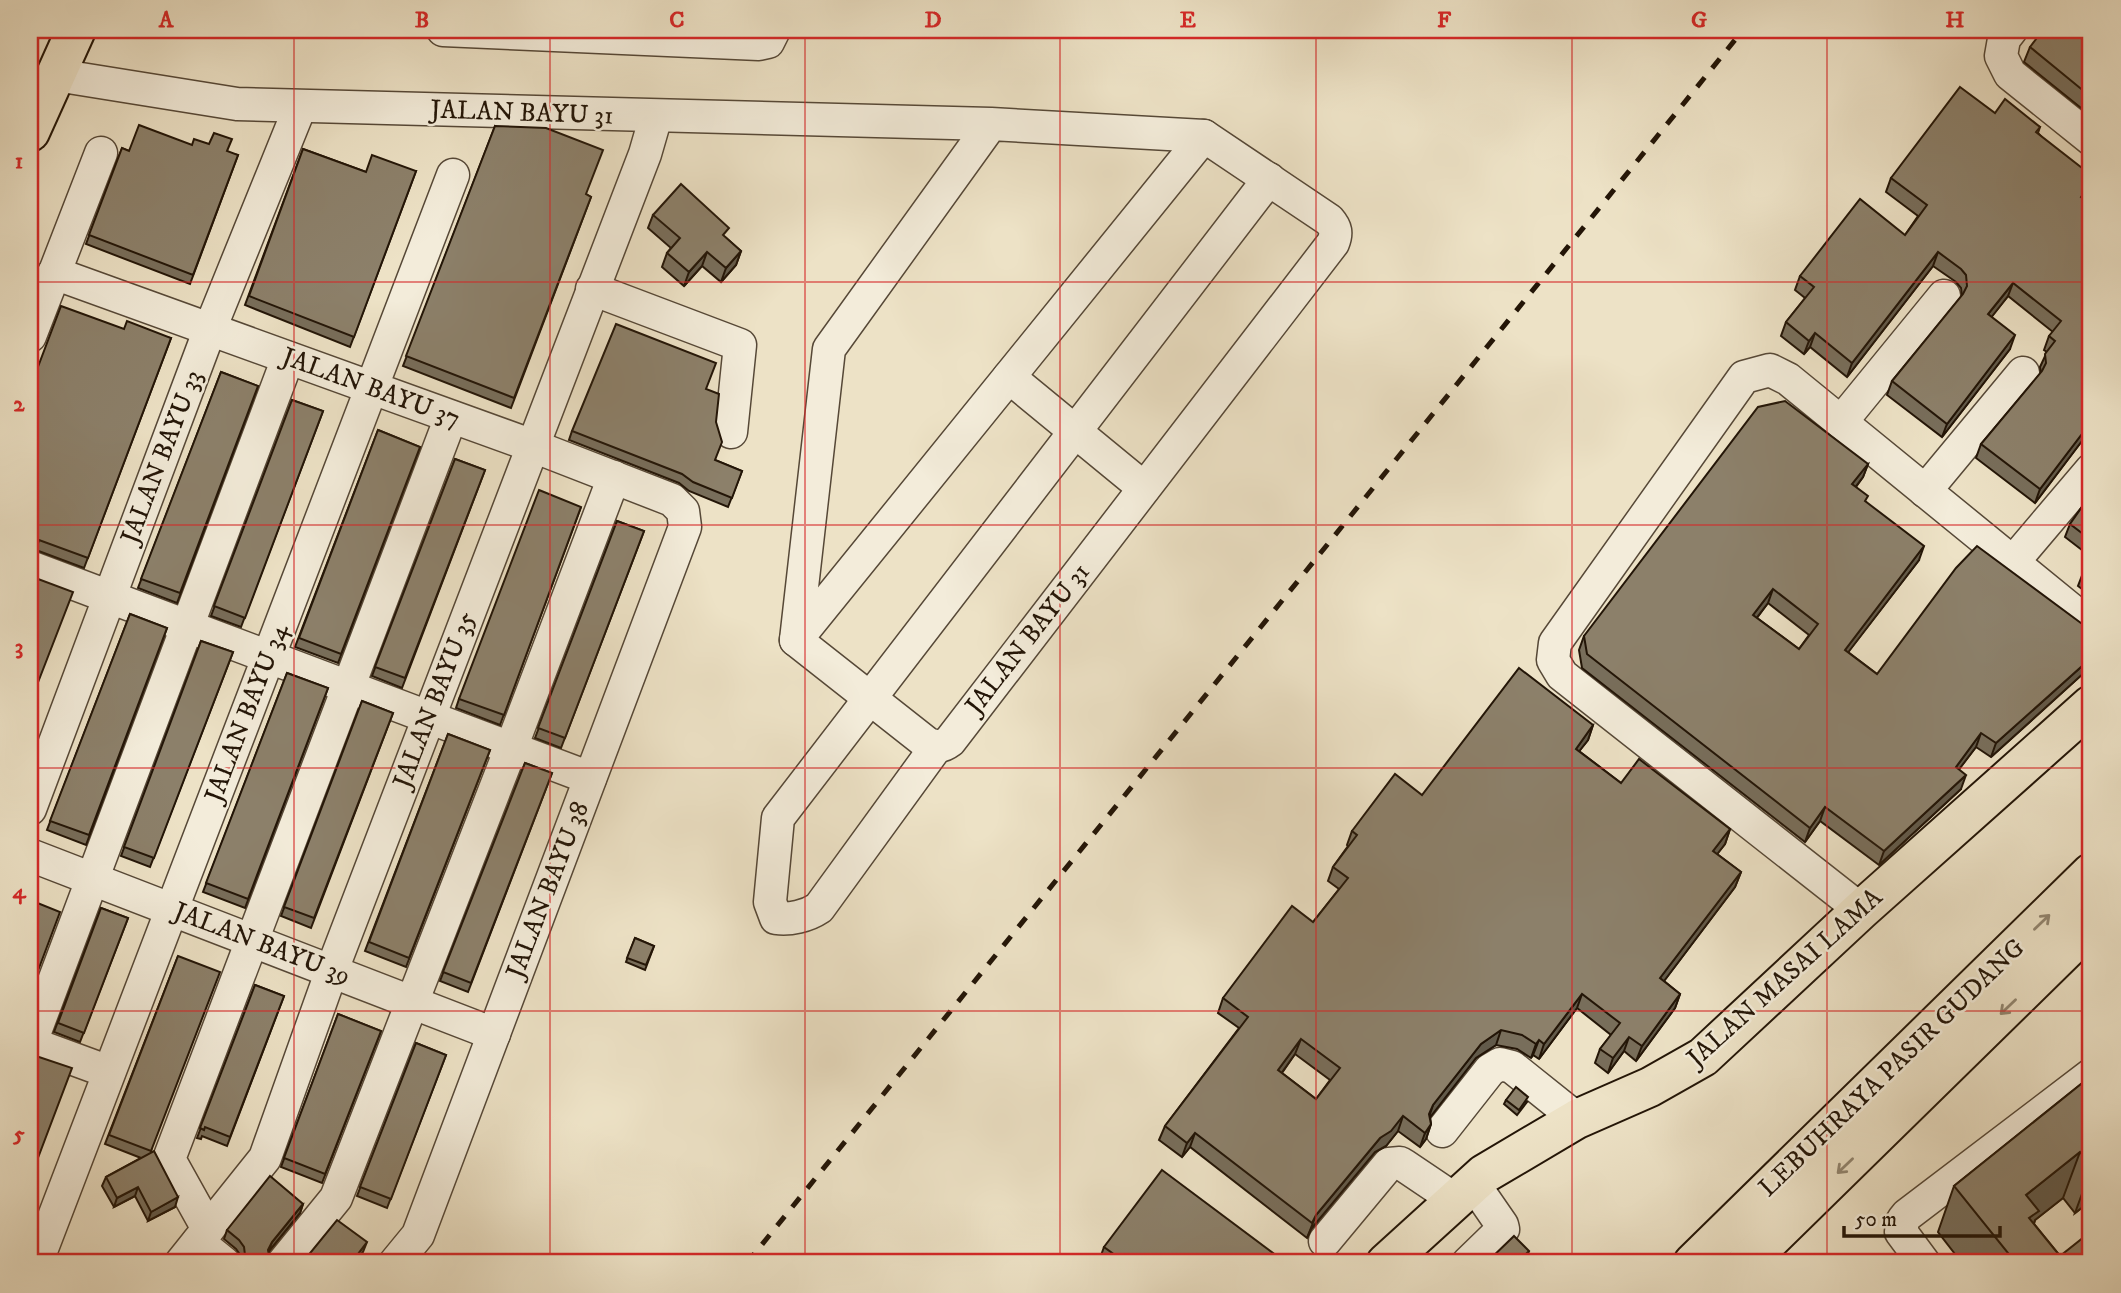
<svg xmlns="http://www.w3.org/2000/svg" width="2121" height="1293" viewBox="0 0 2121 1293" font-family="'IM FELL DW Pica',serif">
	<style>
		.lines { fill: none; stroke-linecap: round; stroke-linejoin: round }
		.minor-casing { stroke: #564837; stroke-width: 35 }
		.major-casing { stroke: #231507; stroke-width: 42 }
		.highway-casing { stroke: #231507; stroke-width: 42 }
		.minor { stroke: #f3ecda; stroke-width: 32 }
		.major { stroke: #ede2c6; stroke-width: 38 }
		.highway { stroke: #ede2c6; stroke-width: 38 }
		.rail { stroke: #231507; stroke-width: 5; stroke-dasharray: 12 12; stroke-linecap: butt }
		.wall { fill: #786e5b; stroke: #231507; stroke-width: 2; fill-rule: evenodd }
		.shaded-wall { fill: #625a4a; stroke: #231507; stroke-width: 2 }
		.building { fill: #8c806a; stroke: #231507; stroke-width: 2; fill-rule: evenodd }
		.oneway { stroke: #928670 }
		.grid { fill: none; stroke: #d62828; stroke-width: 2; stroke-opacity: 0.55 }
		.labels { text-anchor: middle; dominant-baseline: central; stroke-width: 5; stroke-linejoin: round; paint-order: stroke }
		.street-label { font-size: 26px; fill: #231507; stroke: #f3ecda }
		.neatline { fill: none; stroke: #d62828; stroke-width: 2.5 }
		.grid-label { font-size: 23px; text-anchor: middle; font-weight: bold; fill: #d62828 }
	</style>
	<rect width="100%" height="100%" fill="#ede2c6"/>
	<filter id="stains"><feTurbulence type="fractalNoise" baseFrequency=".00286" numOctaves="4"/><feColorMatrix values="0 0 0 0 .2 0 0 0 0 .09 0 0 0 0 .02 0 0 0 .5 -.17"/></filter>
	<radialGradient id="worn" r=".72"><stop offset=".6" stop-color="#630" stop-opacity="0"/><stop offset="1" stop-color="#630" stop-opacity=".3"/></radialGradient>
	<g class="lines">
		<g class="minor-casing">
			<g id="minor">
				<path d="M443,30L759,44L768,42L774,30"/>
				<path d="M2011,30L2004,39L2001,56L2010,74L2091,139"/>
				<path d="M56,75L237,104L991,124L1204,136L1329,220C1336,228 1337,233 1333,243L950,741C942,747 937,747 928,744L796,640L829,349L991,124"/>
				<path d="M54,273L533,446L672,500L683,511L685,527L418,1235L395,1263"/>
				<path d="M592,289L740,345L731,432"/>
				<path d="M30,336L101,153"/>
				<path d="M1009,377L1144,488"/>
				<path d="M1841,422L1944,296"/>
				<path d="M1925,491L2023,373"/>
				<path d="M2013,562L2091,470"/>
				<path d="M30,567L590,778"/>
				<path d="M796,640L1204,136"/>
				<path d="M936,747L819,908C807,916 790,920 776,918L770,902L778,818L1269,179"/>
				<path d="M30,809L210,329L300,107"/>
				<path d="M30,855L494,1034"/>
				<path d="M1861,910L1562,675L1553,660L1555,643L1744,377L1770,370L1788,379L2091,626"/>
				<path d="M30,1043L109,1072"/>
				<path d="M30,1045L288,358"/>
				<path d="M1442,1131L1490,1070L1500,1064L1512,1067L1577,1119"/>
				<path d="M208,1229L169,1159L451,417"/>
				<path d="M1325,1241L1389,1164L1400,1163L1405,1166L1454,1199"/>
				<path d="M198,1242L224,1263"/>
				<path d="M30,1256L41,1251L453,175"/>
				<path d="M181,1263L265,1158L332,970L645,154L656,116"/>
				<path d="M283,1263L336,1198L511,748L614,477"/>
				<path d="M1468,1263L1503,1229L1502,1225L1473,1183"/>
				<path d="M1924,1263L1901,1232L1903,1220L1907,1215L2091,1075"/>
			</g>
		</g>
		<g class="major-casing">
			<g id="major">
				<path d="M30,132L76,30"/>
				<path d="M1386,1263L1484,1174L1577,1119L1650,1087L1703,1057L1861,910L2091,705"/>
			</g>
		</g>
		<g class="highway-casing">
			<g id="highway">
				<path d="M1693,1263L2091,873"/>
				<path d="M1746,1263L2091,925"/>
			</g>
		</g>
		<use href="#minor" class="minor"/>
		<use href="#major" class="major"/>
		<use href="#highway" class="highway"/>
		<path class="rail" d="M747,1263L1743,30"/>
	</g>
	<g class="wall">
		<path d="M2091,30V116L2024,62L2030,47Z"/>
		<path d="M1995,113L2040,127L2038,133L2090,192L2084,200L2091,205V429L2035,503L1976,458L1981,444L2041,373L2040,367L2047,352L2044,350L2049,336L2053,332L2008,296L1991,317L2010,349L1942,437L1887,395L1892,381L1962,296L1961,288L1956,282L1933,266L1847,377L1810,347L1804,354L1781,336L1786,322L1805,298L1795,290L1800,276L1905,235L1918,216L1886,192L1891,178Z"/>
		<path d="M495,126L586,194L591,197L511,408L403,366Z"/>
		<path d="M192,145L238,155L190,284L86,244L122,148L129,151Z"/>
		<path d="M303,149L366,172L416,171L350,347L245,305Z"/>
		<path d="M653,215L725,237L741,251L736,265L721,282L702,266L684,286L662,267L667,253L671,248L648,228Z"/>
		<path d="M124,329L171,338L84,568L36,550L30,549Z"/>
		<path d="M221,372L258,386L177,603L138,588Z"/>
		<path d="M706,389L716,422L715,460L742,471L728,507L689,491L679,483L569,440L572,431Z"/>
		<path d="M292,400L323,411L241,627L211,616Z"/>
		<path d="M378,430L420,447L338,663L295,647Z"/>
		<path d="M455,459L485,470L402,688L372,676Z"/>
		<path d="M1868,464L1863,477L1856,487L1866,502L1919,560L1848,652L1877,674L2091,658L2086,671L1991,757L1976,747L1959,769L1961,789L1879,865L1820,821L1805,842L1582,668L1579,650L1584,636ZM1768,603L1809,635L1799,649L1757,618Z"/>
		<path d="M2091,494V557L2065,537L2070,524Z"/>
		<path d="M581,507L500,725L456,708L459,699Z"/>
		<path d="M617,521L644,531L561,748L535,738Z"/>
		<path d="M2091,560V596L2078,586L2083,573Z"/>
		<path d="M130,614L167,628L86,845L47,830Z"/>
		<path d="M201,641L233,652L150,867L121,856Z"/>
		<path d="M287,673L328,688L245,908L203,892Z"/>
		<path d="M362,701L393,713L311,928L281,916Z"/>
		<path d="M1593,725L1588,740L1579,751L1621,783L1730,829L1725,844L1717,854L1741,872L1735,887L1664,981L1680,994L1675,1008L1636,1061L1624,1051L1608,1073L1595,1063L1600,1049L1611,1035L1577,1008L1539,1059L1533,1055L1531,1058L1517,1049L1496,1045L1476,1058L1430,1117L1431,1124L1426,1139L1420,1147L1398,1131L1386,1146L1375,1152L1311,1229L1307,1238L1190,1147L1182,1157L1159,1140L1165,1126L1239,1028L1218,1013L1223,998L1313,922L1339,889L1328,881L1333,867L1348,846L1347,845L1352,831L1422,795ZM1295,1054L1330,1080L1316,1099L1282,1073Z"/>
		<path d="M448,734L490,750L406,967L365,951Z"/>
		<path d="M525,763L552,773L468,992L440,981Z"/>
		<path d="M101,908L128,918L80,1042L54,1032Z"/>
		<path d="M635,938L654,946L645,970L626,962Z"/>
		<path d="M178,956L151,1152L175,1207L148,1221L135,1196L114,1207L102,1186L106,1177L141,1158L105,1144Z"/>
		<path d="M255,985L284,996L227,1146L202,1136L201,1139L197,1138Z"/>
		<path d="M338,1014L381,1031L322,1183L281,1167Z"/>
		<path d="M416,1043L446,1055L387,1208L357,1196Z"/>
		<path d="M2091,1076V1208L2088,1203L2075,1213L2063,1198L2035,1220L2034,1224L2060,1256L2091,1263H1962L1938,1232L1954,1186Z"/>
		<path d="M1506,1100L1527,1102L1517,1115L1504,1104Z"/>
		<path d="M303,1204L300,1213L269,1251L270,1261L271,1263H242L241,1256L236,1249L224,1239L227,1230Z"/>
		<path d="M1104,1247L1280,1263H1102L1099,1261Z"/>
	</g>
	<g class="shaded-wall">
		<path d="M2091,184L2090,192L2076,211L2081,197Z"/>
		<path d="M741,251L736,265L721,282L726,268Z"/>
		<path d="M707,252L702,266L684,286L689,272Z"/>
		<path d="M1938,252L1933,266L1847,377L1852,363Z"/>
		<path d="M2013,283L2008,296L1983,328L1988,314Z"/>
		<path d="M1815,333L1810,347L1804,354L1809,341Z"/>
		<path d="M2015,335L2010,349L1942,437L1947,424Z"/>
		<path d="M2091,422V429L2035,503L2040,489Z"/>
		<path d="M1868,464L1863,477L1847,498L1852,484Z"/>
		<path d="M30,539L39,540L36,550L30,549Z"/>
		<path d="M1924,546L1919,560L1840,663L1845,650Z"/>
		<path d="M1773,589L1768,603L1748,629L1753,615Z"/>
		<path d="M2091,658L2086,671L1991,757L1996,743Z"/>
		<path d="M1593,725L1588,740L1570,763L1576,749Z"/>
		<path d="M1981,733L1976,747L1951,780L1956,767Z"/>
		<path d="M1966,775L1961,789L1879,865L1884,851Z"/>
		<path d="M1825,807L1820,821L1805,842L1810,828Z"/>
		<path d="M1730,829L1725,844L1708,866L1713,851Z"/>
		<path d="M1741,872L1735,887L1655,993L1660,978Z"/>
		<path d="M1582,994L1577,1008L1539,1059L1544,1044Z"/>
		<path d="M1680,994L1675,1008L1636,1061L1642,1046Z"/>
		<path d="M1501,1030L1496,1045L1476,1058L1428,1120L1433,1105L1481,1044Z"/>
		<path d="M1629,1037L1624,1051L1608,1073L1613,1058Z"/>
		<path d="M1301,1039L1295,1054L1273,1085L1278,1070Z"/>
		<path d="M1539,1040L1533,1055L1531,1058L1536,1044Z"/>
		<path d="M1403,1116L1398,1131L1386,1146L1375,1152L1311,1229L1307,1238L1316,1215L1380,1138Z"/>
		<path d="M1431,1124L1426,1139L1420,1147L1425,1133Z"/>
		<path d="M1195,1133L1190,1147L1182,1157L1187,1143Z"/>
		<path d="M2080,1152L2063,1198L2035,1220L2022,1257L2026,1195Z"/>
		<path d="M2091,1169V1193L2088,1203L2075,1213Z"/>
		<path d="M138,1187L135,1196L114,1207L117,1198Z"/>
		<path d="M178,1197L175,1207L148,1221L151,1212Z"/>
		<path d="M303,1204L300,1213L269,1251L265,1259L272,1242Z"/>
		<path d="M367,1242L363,1252L354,1263H351Z"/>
		<path d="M1529,1251L1525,1263H1517Z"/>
	</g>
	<g class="building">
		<path d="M2043,30H2091V97L2030,47Z"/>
		<path d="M1960,87L1995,113L2005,99L2040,127L2036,132L2091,175V184L2081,197L2091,205V422L2040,489L1981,444L2042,371L2046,363L2045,354L2055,341L2049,336L2061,321L2013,283L1988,314L2015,335L1947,424L1892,381L1963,294L1967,286L1966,275L1961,269L1938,252L1852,363L1815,333L1809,341L1786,322L1814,287L1800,276L1860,199L1905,235L1927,205L1891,178Z"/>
		<path d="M139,125L192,145L194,139L209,144L214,133L232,139L227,151L238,155L193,275L89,235L122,148L129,151Z"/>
		<path d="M495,126L546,128L603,150L586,194L591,197L514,398L406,356Z"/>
		<path d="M303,149L366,172L372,155L416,171L354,337L249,296Z"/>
		<path d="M681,184L729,228L723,235L741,251L726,268L707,252L689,272L667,253L680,238L653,215Z"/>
		<path d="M61,306L124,329L127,321L171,338L88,558L39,540L30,539V388Z"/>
		<path d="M616,324L716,363L706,389L719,394L716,422L722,442L715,460L742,471L732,498L693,482L682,474L572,431Z"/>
		<path d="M221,372L258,386L180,593L141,579Z"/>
		<path d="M292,400L323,411L245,618L214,606Z"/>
		<path d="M1785,401L1868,464L1852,484L1868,496L1865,501L1924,546L1845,650L1877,674L1956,568L1977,546L2089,629L2091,658L1996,743L1981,733L1956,767L1966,775L1884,851L1825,807L1810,828L1587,654L1584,636L1758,407ZM1773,589L1818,624L1799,649L1753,615Z"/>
		<path d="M378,430L420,447L341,654L299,638Z"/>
		<path d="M455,459L485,470L405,678L375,667Z"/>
		<path d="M539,490L581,507L504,715L459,699Z"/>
		<path d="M2091,494V540L2070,524Z"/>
		<path d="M617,521L644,531L565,738L538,728Z"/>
		<path d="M2091,560V579L2083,573Z"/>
		<path d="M30,576L73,592L30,703Z"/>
		<path d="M130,614L167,628L89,835L50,821Z"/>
		<path d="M201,641L233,652L154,858L124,847Z"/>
		<path d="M1519,668L1593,725L1576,749L1621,783L1639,759L1730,829L1713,851L1741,872L1660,978L1680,994L1642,1046L1629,1037L1613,1058L1600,1049L1620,1023L1582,994L1544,1044L1539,1040L1536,1044L1522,1035L1501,1030L1481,1044L1433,1105L1429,1114L1431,1124L1425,1133L1403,1116L1391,1131L1380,1138L1316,1215L1312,1223L1195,1133L1187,1143L1165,1126L1248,1017L1223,998L1292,906L1313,922L1348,878L1333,867L1357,835L1352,831L1395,774L1422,795ZM1301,1039L1340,1068L1316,1099L1278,1070Z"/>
		<path d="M287,673L328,688L248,899L206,883Z"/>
		<path d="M362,701L393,713L314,918L284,907Z"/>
		<path d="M448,734L490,750L409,958L369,942Z"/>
		<path d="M525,763L552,773L471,983L443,972Z"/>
		<path d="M30,900L60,912L30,992Z"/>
		<path d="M101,908L128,918L84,1033L58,1023Z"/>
		<path d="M635,938L654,946L646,965L627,958Z"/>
		<path d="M178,956L220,972L151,1151L109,1135Z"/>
		<path d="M255,985L284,996L230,1137L205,1127L204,1130L200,1128Z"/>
		<path d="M338,1014L381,1031L325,1174L284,1158Z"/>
		<path d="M416,1043L446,1055L391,1199L360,1187Z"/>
		<path d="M30,1054L72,1068L30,1179Z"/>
		<path d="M2091,1076V1166L2080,1152L2026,1195L2039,1211L2029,1218L2060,1256L2089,1233L2091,1236V1263H2016L1954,1186Z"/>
		<path d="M1516,1087L1528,1097L1519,1110L1506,1100Z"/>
		<path d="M154,1151L178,1197L151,1212L138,1187L117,1198L106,1177Z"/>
		<path d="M1162,1170L1281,1259L1278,1263H1126L1104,1247Z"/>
		<path d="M270,1176L303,1204L272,1242L268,1250L270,1261L271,1263H268L260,1257L255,1263L245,1255L244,1247L239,1240L227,1230Z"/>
		<path d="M337,1220L367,1242L351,1263H302Z"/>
		<path d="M1514,1236L1529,1251L1517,1263H1486Z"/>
	</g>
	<defs><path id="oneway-shaft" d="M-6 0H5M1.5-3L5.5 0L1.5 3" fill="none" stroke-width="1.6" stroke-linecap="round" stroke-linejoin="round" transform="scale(1.75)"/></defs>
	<g class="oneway">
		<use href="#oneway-shaft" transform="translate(2042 922) rotate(-44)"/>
		<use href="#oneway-shaft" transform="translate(2008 1007) rotate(136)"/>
		<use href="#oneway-shaft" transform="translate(1845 1166) rotate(136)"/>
	</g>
	<path class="grid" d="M294,30V1263M550,30V1263M805,30V1263M1060,30V1263M1316,30V1263M1572,30V1263M1827,30V1263M30,282H2091M30,525H2091M30,768H2091M30,1011H2091"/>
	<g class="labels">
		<g class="street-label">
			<text transform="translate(522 113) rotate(2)">JALAN BAYU 31</text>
			<text transform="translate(371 388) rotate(20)">JALAN BAYU 37</text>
			<text transform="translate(162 457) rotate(-69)">JALAN BAYU 33</text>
			<text transform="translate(1028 639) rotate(-52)">JALAN BAYU 31</text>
			<text transform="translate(435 700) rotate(-69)">JALAN BAYU 35</text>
			<text transform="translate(247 713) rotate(-69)">JALAN BAYU 34</text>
			<text transform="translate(548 890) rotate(-69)">JALAN BAYU 38</text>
			<text transform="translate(262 944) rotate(21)">JALAN BAYU 39</text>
			<text transform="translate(1785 978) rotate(-42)">JALAN MASAI LAMA</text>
			<text transform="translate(1892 1068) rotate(-44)">LEBUHRAYA PASIR GUDANG</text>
		</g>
	</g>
	<rect width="2121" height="1293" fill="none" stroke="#ede2c6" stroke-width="77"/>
	<path d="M1844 1226v10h156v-10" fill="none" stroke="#231507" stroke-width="3.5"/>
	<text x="1855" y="1226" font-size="21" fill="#231507" stroke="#f3ecda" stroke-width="5" paint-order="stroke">50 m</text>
	<rect x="38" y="38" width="2044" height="1216" class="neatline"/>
	<g class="grid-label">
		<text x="166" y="27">A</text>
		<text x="422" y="27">B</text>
		<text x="677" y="27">C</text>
		<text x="933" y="27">D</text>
		<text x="1188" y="27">E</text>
		<text x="1444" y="27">F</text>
		<text x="1699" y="27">G</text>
		<text x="1955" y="27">H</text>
		<text x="19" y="168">1</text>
		<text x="19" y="411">2</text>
		<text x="19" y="654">3</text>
		<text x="19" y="898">4</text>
		<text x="19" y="1141">5</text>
	</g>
	<rect width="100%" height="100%" filter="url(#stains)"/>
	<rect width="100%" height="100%" fill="url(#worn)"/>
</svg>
